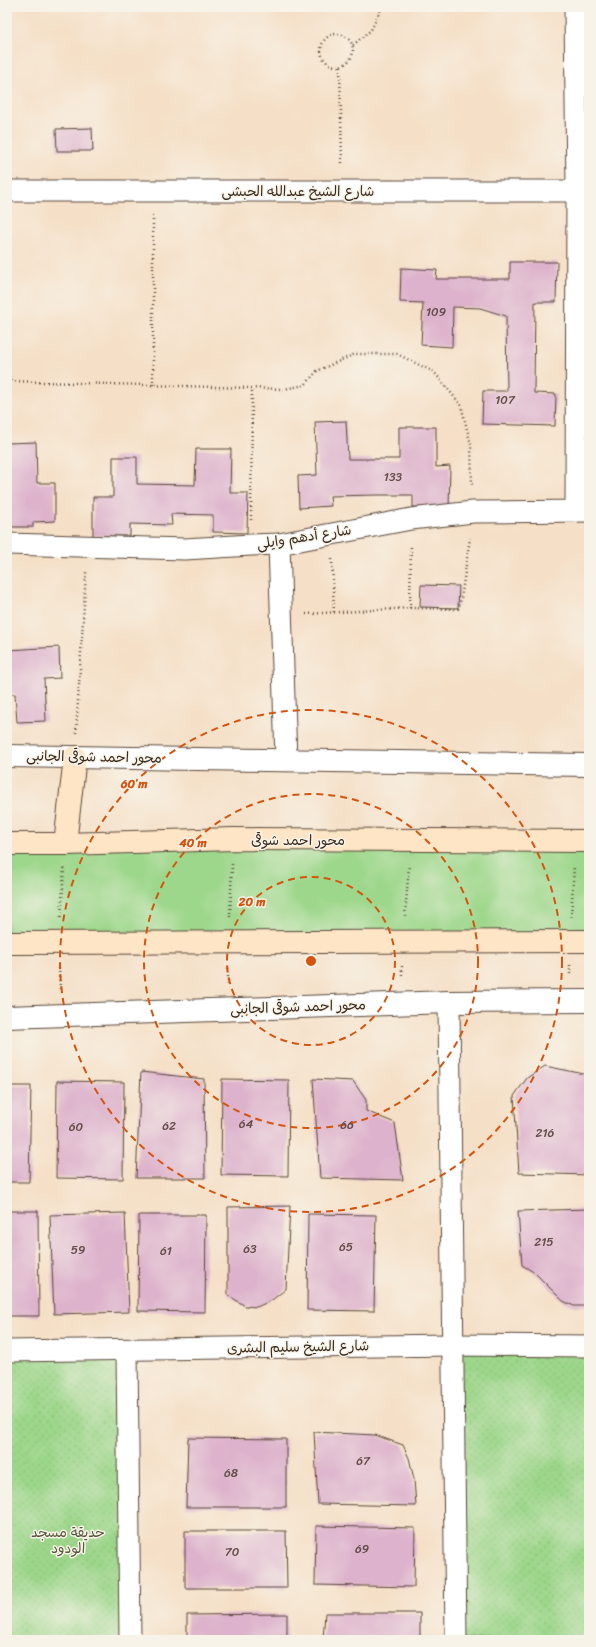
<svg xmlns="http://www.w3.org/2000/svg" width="596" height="1647" viewBox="0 0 596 1647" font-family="Sriracha,'Playpen Sans Arabic',sans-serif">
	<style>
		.grass { fill: #9dd78b; stroke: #6c8054 }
		.park { fill: url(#park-dots); stroke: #6c8054 }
		.building { fill: #ddb2cc }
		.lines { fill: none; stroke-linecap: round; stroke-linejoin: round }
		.minor-casing { stroke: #574537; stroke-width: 23 }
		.tertiary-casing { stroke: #574537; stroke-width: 24 }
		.secondary-casing { stroke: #574537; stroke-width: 24 }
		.path { stroke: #574537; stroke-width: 2.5; stroke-dasharray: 1 3; stroke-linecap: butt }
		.minor { stroke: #fff; stroke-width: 21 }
		.tertiary { stroke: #fff; stroke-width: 22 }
		.secondary { stroke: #fde5c5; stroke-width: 22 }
		.ring { fill: none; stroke: #d7540e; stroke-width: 2; stroke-dasharray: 7 5 }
		.labels { text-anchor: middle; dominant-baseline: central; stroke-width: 3; stroke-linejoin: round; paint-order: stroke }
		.number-label { font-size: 12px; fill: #644c4a }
		.street-label { font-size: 14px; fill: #3b2a1e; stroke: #f7f3e8 }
		.park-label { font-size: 14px; fill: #545539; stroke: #f7f3e8 }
		.centre { fill: #d7540e; stroke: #f7f3e8; stroke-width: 2 }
		.ring-label { font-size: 12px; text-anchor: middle; font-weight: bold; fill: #d7540e; stroke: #f7f3e8; stroke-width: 3; stroke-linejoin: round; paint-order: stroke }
	</style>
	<defs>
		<pattern id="park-dots" width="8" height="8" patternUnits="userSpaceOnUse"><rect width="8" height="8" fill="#9dd78b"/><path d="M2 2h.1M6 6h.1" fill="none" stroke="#88b978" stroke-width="1.8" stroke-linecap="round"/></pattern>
	</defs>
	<rect width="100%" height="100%" fill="#f7f3e8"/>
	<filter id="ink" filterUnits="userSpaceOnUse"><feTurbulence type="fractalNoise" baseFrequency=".025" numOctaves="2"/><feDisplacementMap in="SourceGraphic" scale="8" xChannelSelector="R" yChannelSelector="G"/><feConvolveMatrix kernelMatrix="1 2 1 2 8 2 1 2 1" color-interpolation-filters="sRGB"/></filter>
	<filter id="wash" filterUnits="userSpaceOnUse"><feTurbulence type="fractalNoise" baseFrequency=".012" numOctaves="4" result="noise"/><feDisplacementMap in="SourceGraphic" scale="16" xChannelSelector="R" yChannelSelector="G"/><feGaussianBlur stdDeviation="0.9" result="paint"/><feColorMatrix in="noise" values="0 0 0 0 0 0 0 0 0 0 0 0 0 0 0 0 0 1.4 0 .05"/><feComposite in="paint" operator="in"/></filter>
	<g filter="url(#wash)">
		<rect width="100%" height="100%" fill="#f5dfc6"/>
		<path class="grass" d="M589,841V941L7,943V844Z"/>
		<g class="park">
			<path d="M452,1345L589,1346V1640H456Z"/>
			<path d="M127,1350L130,1640H7V1351Z"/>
		</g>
		<g id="blocks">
			<g class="building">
				<path d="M92,128L93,151H57L56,129Z"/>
				<path d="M510,262H557L556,302H535L534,393L556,394L555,426L482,424L483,391H507L506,316L480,308L453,307L452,347L421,345L423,303L400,302L401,268L437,270L436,279H510Z"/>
				<path d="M346,421L348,459H399V427H436V467L450,466L449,508L413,507V495H377L330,496L331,506L299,508L298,476L317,475L315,422Z"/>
				<path d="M36,442L37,483H55V521L33,522V527H9V513H7V443Z"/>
				<path d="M196,449H231L230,493H248L247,533L213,532V515L171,514L172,525L130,524V536H93V497H113V457H137V484L195,485Z"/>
				<path d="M421,585L459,586L458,608L420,607Z"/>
				<path d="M59,647L60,678L44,679L46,721L17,722L15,694H7V650Z"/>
				<path d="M545,1066L589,1075V1175L519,1173L514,1096L527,1078Z"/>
				<path d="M141,1072L204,1079L205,1178H136Z"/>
				<path d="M222,1079L289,1080L288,1176L221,1175Z"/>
				<path d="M313,1079L353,1081L366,1100V1111L395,1123L403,1180L320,1178Z"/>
				<path d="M57,1081L124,1082L123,1179L56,1178Z"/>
				<path d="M7,1086H31L29,1182H7Z"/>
				<path d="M290,1206L286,1289L272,1300L257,1307L245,1306L228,1295V1207Z"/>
				<path d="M589,1209V1306H574L563,1301L535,1273L522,1265L518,1211Z"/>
				<path d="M7,1211H38L39,1316H7Z"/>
				<path d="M125,1213L129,1312L54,1314L50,1215Z"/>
				<path d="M308,1214L376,1215L374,1311L307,1310Z"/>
				<path d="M139,1215H206L205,1312L138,1311Z"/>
				<path d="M314,1432L375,1435L403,1445L409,1458L414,1479L416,1506L318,1504Z"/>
				<path d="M188,1438L286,1439V1507H186Z"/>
				<path d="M316,1526L415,1528L414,1587L315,1585Z"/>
				<path d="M185,1531H286L287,1588H185Z"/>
				<path d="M325,1613H420V1640H323Z"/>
				<path d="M287,1614V1640H187V1615Z"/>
			</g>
		</g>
	</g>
	<g filter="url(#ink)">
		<use href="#blocks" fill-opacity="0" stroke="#574537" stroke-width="1"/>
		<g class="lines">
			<g class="minor-casing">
				<g id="minor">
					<path d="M575,7L577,191L576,511"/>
					<path d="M7,191H589"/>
					<path d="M7,544L185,549L251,545L279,544L411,519L473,512L589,511"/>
					<path d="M279,544L286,760"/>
					<path d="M449,1002L456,1640"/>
					<path d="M127,1350L130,1640"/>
					<path d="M7,1351L452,1345L589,1346"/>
				</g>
			</g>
			<g class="tertiary-casing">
				<g id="tertiary">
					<path d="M7,756L589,765"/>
					<path d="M7,1017L449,1002L589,1001"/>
				</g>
			</g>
			<g class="secondary-casing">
				<g id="secondary">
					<path d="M7,844H65L233,839L589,841"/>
					<path d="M65,844L75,757"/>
					<path d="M7,943L589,941"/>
				</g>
			</g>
			<g class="path">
				<circle cx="337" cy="50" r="16"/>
				<path d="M353,45L371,30L382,7"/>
				<path d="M340,66L342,166"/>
				<path d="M153,216V385"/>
				<path d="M7,381L284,389L305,385L317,371L355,354H397L434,372L461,405L471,445L472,487"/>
				<path d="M251,520L252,388"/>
				<path d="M332,559L334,612"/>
				<path d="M410,608L411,545"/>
				<path d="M306,614L410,608L458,609L461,599L470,538"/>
				<path d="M76,733L86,572"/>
				<path d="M405,916L409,865"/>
				<path d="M61,917L64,868"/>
				<path d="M230,917L232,864"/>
				<path d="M571,917L574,866"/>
				<path d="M570,965V976"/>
				<path d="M402,966V977"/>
				<path d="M59,968L60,989"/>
				<path d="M228,985V968"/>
			</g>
			<use href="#minor" class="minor"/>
			<use href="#tertiary" class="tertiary"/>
			<use href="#secondary" class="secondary"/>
		</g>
	</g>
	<g class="ring">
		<circle cx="311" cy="961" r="84"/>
		<circle cx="311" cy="961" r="167"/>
		<circle cx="311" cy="961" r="251"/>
	</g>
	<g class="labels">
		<g class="number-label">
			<text x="436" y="312">109</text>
			<text x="505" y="400">107</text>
			<text x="393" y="477">133</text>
			<text x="246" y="1124">64</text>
			<text x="347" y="1125">66</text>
			<text x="169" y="1126">62</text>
			<text x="76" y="1127">60</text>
			<text x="545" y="1133">216</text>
			<text x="544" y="1242">215</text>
			<text x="346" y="1247">65</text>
			<text x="250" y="1249">63</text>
			<text x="78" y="1250">59</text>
			<text x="166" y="1251">61</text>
			<text x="363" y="1461">67</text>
			<text x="231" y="1473">68</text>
			<text x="362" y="1549">69</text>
			<text x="232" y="1552">70</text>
		</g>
		<g class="street-label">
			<text x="298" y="191">شارع الشيخ عبدالله الحبشى</text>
			<text transform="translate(304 537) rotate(-9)">شارع أدهم وايلى</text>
			<text transform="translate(94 757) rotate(1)">محور احمد شوقى الجانبى</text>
			<text x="298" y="840">محور احمد شوقى</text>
			<text transform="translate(298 1007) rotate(-2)">محور احمد شوقى الجانبى</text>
			<text transform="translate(298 1347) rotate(-1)">شارع الشيخ سليم البشرى</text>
		</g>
		<g class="park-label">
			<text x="68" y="1532">حديقة مسجد<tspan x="68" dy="16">الودود</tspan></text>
		</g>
	</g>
	<circle cx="311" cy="961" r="6" class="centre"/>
	<g class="ring-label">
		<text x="134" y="788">60 m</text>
		<text x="193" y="847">40 m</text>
		<text x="252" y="906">20 m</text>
	</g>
	<rect width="596" height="1647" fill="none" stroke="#f7f3e8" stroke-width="24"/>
</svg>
